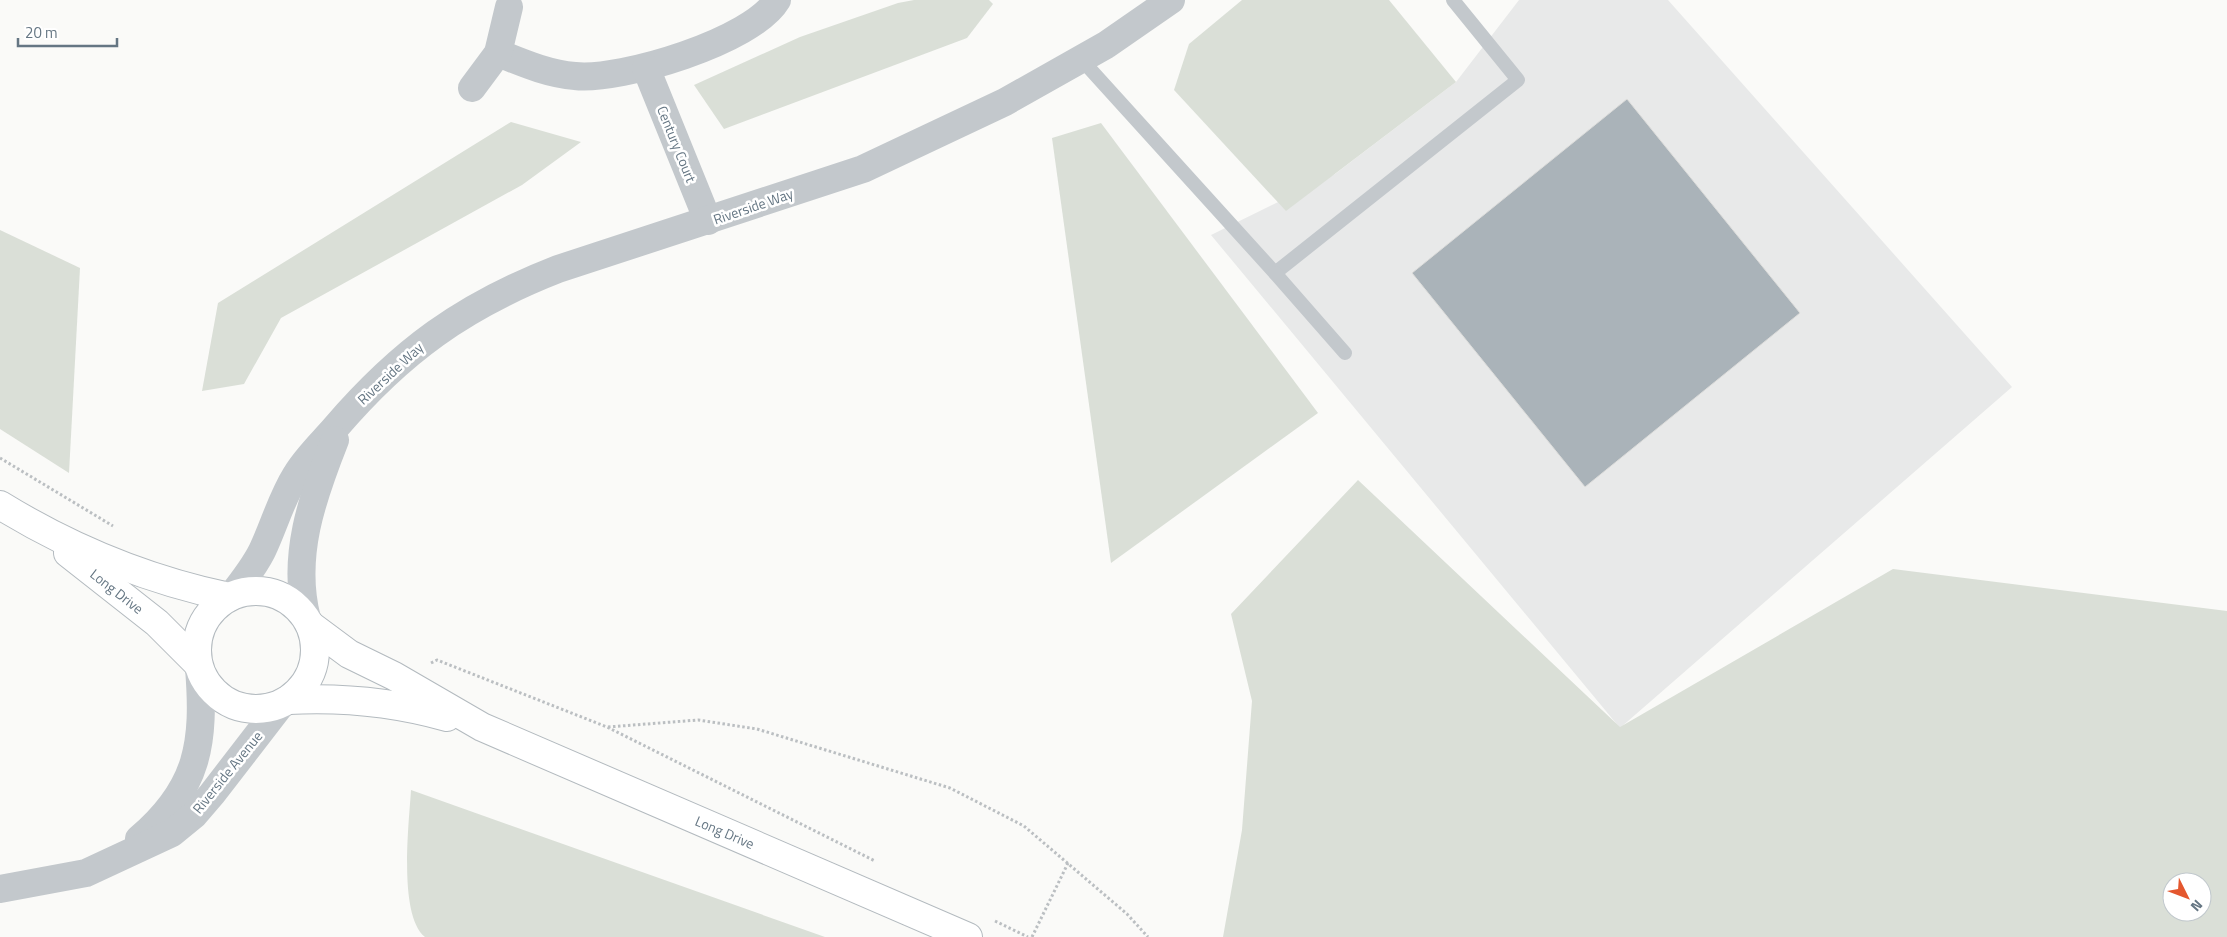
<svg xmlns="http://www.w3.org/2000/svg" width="2227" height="937" viewBox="0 0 2227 937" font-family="'Titillium Web',sans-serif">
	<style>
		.built { fill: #e8e9e9 }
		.green { fill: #dadfd7; fill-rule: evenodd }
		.building { fill: #aab3b9; stroke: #dcdcda }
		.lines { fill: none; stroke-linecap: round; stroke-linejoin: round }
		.secondary-casing { stroke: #b3babf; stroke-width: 30 }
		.path { stroke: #bbbfc2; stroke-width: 3; stroke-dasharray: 2.5 2.5; stroke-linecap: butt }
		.service { stroke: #c3c8cc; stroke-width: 14 }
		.minor { stroke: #c3c8cc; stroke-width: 28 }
		.secondary { stroke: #fff; stroke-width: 28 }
		.labels { text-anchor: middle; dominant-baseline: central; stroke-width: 5; stroke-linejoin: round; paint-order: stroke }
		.street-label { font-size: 14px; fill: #657683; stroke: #fff }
	</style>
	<rect width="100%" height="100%" fill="#fafaf8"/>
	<path class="built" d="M1519,0H1668L2012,387L1620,728L1211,235L1335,174L1456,82Z"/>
	<g class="green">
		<path d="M914,0H989L993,4L967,38L724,129L694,85L800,37L898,3Z"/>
		<path d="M1242,0H1389L1456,82L1286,211L1174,90L1189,44Z"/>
		<path d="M511,122L581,142L522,185L281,318L244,384L202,391L218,303Z"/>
		<path d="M1101,123L1318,413L1111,563L1052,138Z"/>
		<path d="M0,230L80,268L69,473L0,429Z"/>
		<path d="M1358,480L1620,727L1893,569L2227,611V937H1223L1242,830L1252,701L1231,614ZM2172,882H2202V912H2172Z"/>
		<path d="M411,790L825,937H425C398,915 409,824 411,790Z"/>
	</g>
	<path class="building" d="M1627,99L1800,313L1585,487L1412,273Z"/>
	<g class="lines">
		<g class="secondary-casing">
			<g id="secondary">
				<path d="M0,505C70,548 148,580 229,597"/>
				<path d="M68,553L157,623L198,664"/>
				<circle cx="256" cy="650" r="59"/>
				<path d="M310,625L349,654L394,676L482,727L968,937"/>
				<path d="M288,700C343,697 394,702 447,717"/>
			</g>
		</g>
		<g class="path">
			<path d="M0,458L113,526"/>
			<path d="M431,663L437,660L607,727L875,861"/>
			<path d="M608,727L698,720L757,729L950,788L1024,826L1127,914L1148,937"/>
			<path d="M995,921L1028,937"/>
			<path d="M1032,937L1068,863"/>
		</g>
		<g class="service">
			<path d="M1081,59L1275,273L1518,80L1453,0"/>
			<path d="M1275,273L1345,353"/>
		</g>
		<g class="minor">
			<path d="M498,53C523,63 548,74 575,76C621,81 753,41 777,0"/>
			<path d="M646,68L708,221"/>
			<path d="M472,88L498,53L509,7"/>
			<path d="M232,595C243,581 254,567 262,551C274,526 281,499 296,475C306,458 322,443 335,428C401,351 463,306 558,269L863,169L1005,102L1106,45L1171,0"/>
			<path d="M307,619C291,557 312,498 335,440"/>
			<path d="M139,839C199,788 205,743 199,668"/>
			<path d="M0,889L86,873L172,833L194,815L212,794L283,702"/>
		</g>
		<use href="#secondary" class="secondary"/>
	</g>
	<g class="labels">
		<g class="street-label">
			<text transform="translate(677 144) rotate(68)">Century Court</text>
			<text transform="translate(753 206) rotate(-19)">Riverside Way</text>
			<text transform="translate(390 373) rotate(-43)">Riverside Way</text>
			<text transform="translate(117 591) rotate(38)">Long Drive</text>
			<text transform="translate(227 772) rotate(-51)">Riverside Avenue</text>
			<text transform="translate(725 832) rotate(23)">Long Drive</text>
		</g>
	</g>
	<g transform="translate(2187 897) rotate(132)"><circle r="24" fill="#ffffff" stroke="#c1c8cd"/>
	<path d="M0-4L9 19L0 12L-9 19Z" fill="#e4572e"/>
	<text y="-8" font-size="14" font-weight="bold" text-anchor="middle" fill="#657683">N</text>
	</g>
	<path d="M18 38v8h99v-8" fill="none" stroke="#657683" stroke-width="2.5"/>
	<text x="25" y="38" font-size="15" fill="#657683" stroke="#ffffff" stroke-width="4" paint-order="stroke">20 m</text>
</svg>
